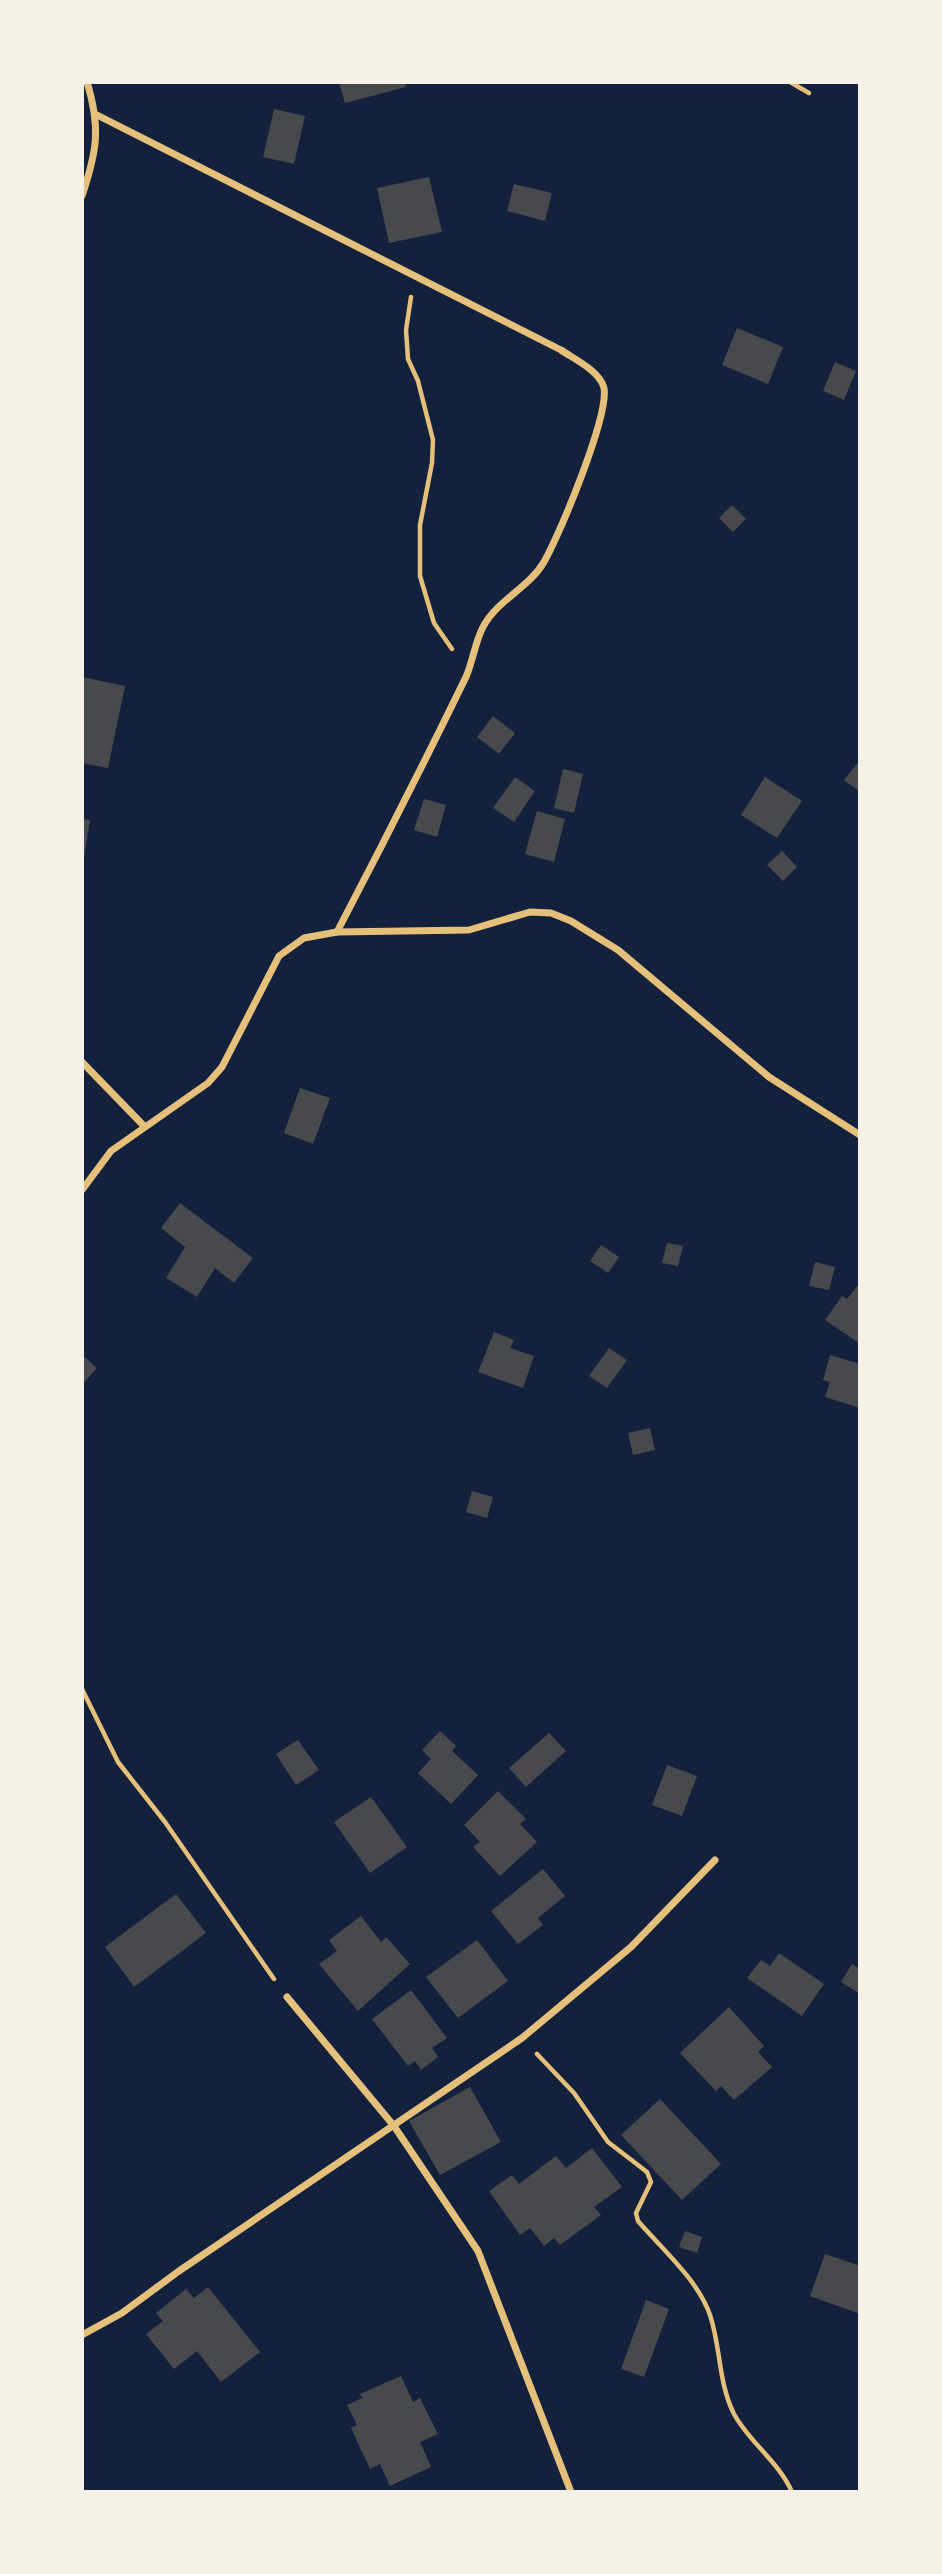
<svg xmlns="http://www.w3.org/2000/svg" width="942" height="2574" viewBox="0 0 942 2574" font-family="'Zilla Slab',serif">
	<style>
		.building { fill: #48494c }
		.lines { fill: none; stroke-linecap: round; stroke-linejoin: round }
		.path { stroke: #e5c07b; stroke-width: 4.5 }
		.minor { stroke: #e5c07b; stroke-width: 7 }
	</style>
	<rect width="100%" height="100%" fill="#14213d"/>
	<g class="building">
		<path d="M339,82H405L406,87L345,103Z"/>
		<path d="M274,109L305,116L294,164L263,157Z"/>
		<path d="M429,177L442,232L389,243L377,188Z"/>
		<path d="M514,184L552,193L545,221L507,211Z"/>
		<path d="M737,328L783,347L768,384L722,365Z"/>
		<path d="M835,362L856,371L844,400L823,391Z"/>
		<path d="M732,505L746,519L733,532L719,518Z"/>
		<path d="M82,677L125,686L108,768L82,763Z"/>
		<path d="M493,716L515,733L499,754L477,737Z"/>
		<path d="M860,760V792L844,780Z"/>
		<path d="M563,769L583,774L574,813L554,808Z"/>
		<path d="M515,777L535,791L514,822L493,808Z"/>
		<path d="M765,777L802,801L777,838L741,815Z"/>
		<path d="M424,799L446,805L437,837L414,830Z"/>
		<path d="M537,811L565,819L554,862L525,854Z"/>
		<path d="M82,819L90,820L84,857H82Z"/>
		<path d="M782,851L797,867L783,881L767,865Z"/>
		<path d="M300,1088L330,1098L313,1144L284,1133Z"/>
		<path d="M180,1203L253,1258L234,1283L215,1268L197,1297L166,1278L185,1247L161,1228Z"/>
		<path d="M667,1243L683,1246L678,1266L662,1263Z"/>
		<path d="M601,1245L619,1257L608,1273L590,1261Z"/>
		<path d="M815,1262L835,1267L829,1290L809,1286Z"/>
		<path d="M860,1283V1344L825,1320L842,1296L847,1299Z"/>
		<path d="M494,1332L514,1340L510,1348L534,1356L523,1388L478,1372Z"/>
		<path d="M609,1348L627,1360L607,1388L589,1376Z"/>
		<path d="M82,1355L97,1368L82,1385Z"/>
		<path d="M830,1355L860,1364V1408L825,1397L830,1382L823,1380Z"/>
		<path d="M650,1428L655,1450L633,1455L628,1433Z"/>
		<path d="M472,1491L493,1497L487,1518L466,1512Z"/>
		<path d="M440,1731L456,1746L452,1751L478,1775L451,1804L418,1773L431,1759L422,1750Z"/>
		<path d="M549,1733L566,1751L526,1787L509,1768Z"/>
		<path d="M298,1740L319,1770L296,1785L276,1754Z"/>
		<path d="M667,1765L697,1776L682,1816L652,1805Z"/>
		<path d="M498,1791L526,1819L520,1824L537,1842L500,1876L473,1847L480,1842L464,1825Z"/>
		<path d="M371,1797L407,1847L370,1873L334,1822Z"/>
		<path d="M543,1869L565,1896L538,1918L543,1925L518,1944L491,1911Z"/>
		<path d="M176,1894L206,1933L134,1987L105,1947Z"/>
		<path d="M361,1916L381,1942L386,1937L410,1964L358,2011L319,1964L337,1951L329,1940Z"/>
		<path d="M477,1940L508,1981L458,2018L426,1977Z"/>
		<path d="M779,1953L824,1984L802,2016L747,1978L761,1960L770,1966Z"/>
		<path d="M852,1964L860,1969V1994L841,1982Z"/>
		<path d="M411,1990L447,2038L432,2048L438,2057L421,2070L415,2061L408,2066L372,2019Z"/>
		<path d="M729,2007L764,2046L758,2052L772,2067L734,2100L721,2086L716,2091L680,2053Z"/>
		<path d="M470,2087L501,2142L440,2175L409,2121Z"/>
		<path d="M660,2099L721,2164L682,2200L621,2135Z"/>
		<path d="M592,2148L622,2187L594,2207L601,2215L560,2245L554,2238L544,2246L530,2228L520,2235L489,2191L512,2175L519,2184L556,2156L566,2168Z"/>
		<path d="M685,2231L702,2237L697,2253L679,2247Z"/>
		<path d="M825,2254L860,2266V2314L810,2296Z"/>
		<path d="M208,2287L260,2352L221,2382L197,2351L174,2369L146,2334L163,2321L156,2313L186,2289L194,2298Z"/>
		<path d="M646,2300L669,2309L644,2377L621,2369Z"/>
		<path d="M401,2376L413,2402L420,2398L438,2434L420,2442L431,2467L390,2486L380,2464L370,2469L351,2428L357,2425L347,2405L362,2398L360,2394Z"/>
	</g>
	<g class="lines">
		<g class="path">
			<path d="M790,82L809,93"/>
			<path d="M411,297L406,330L408,359L418,381L433,440L432,463L420,525V576L434,623L452,649"/>
			<path d="M82,1689L118,1762L165,1822L274,1979"/>
			<path d="M537,2054L574,2093L608,2142L647,2172L651,2182L636,2213L638,2221C662,2249 698,2280 710,2315C721,2348 718,2382 734,2414C749,2442 779,2462 792,2492"/>
		</g>
		<g class="minor">
			<path d="M97,115L561,350C574,359 600,371 604,388C609,416 560,534 544,562C529,588 497,600 483,627C475,642 473,661 466,677C424,763 381,848 337,932"/>
			<path d="M82,196C97,151 101,128 87,82"/>
			<path d="M82,1062L144,1126"/>
			<path d="M82,1190L111,1151L208,1083L222,1067L279,956L304,938L337,932L469,930L530,912L551,913L571,921L618,950L769,1077L860,1135"/>
			<path d="M287,1997L394,2126L478,2251L571,2492"/>
			<path d="M82,2335L122,2313L179,2271L522,2038L631,1947L715,1860"/>
		</g>
	</g>
	<rect width="942" height="2574" fill="none" stroke="#f6f1e7" stroke-width="168"/>
</svg>
